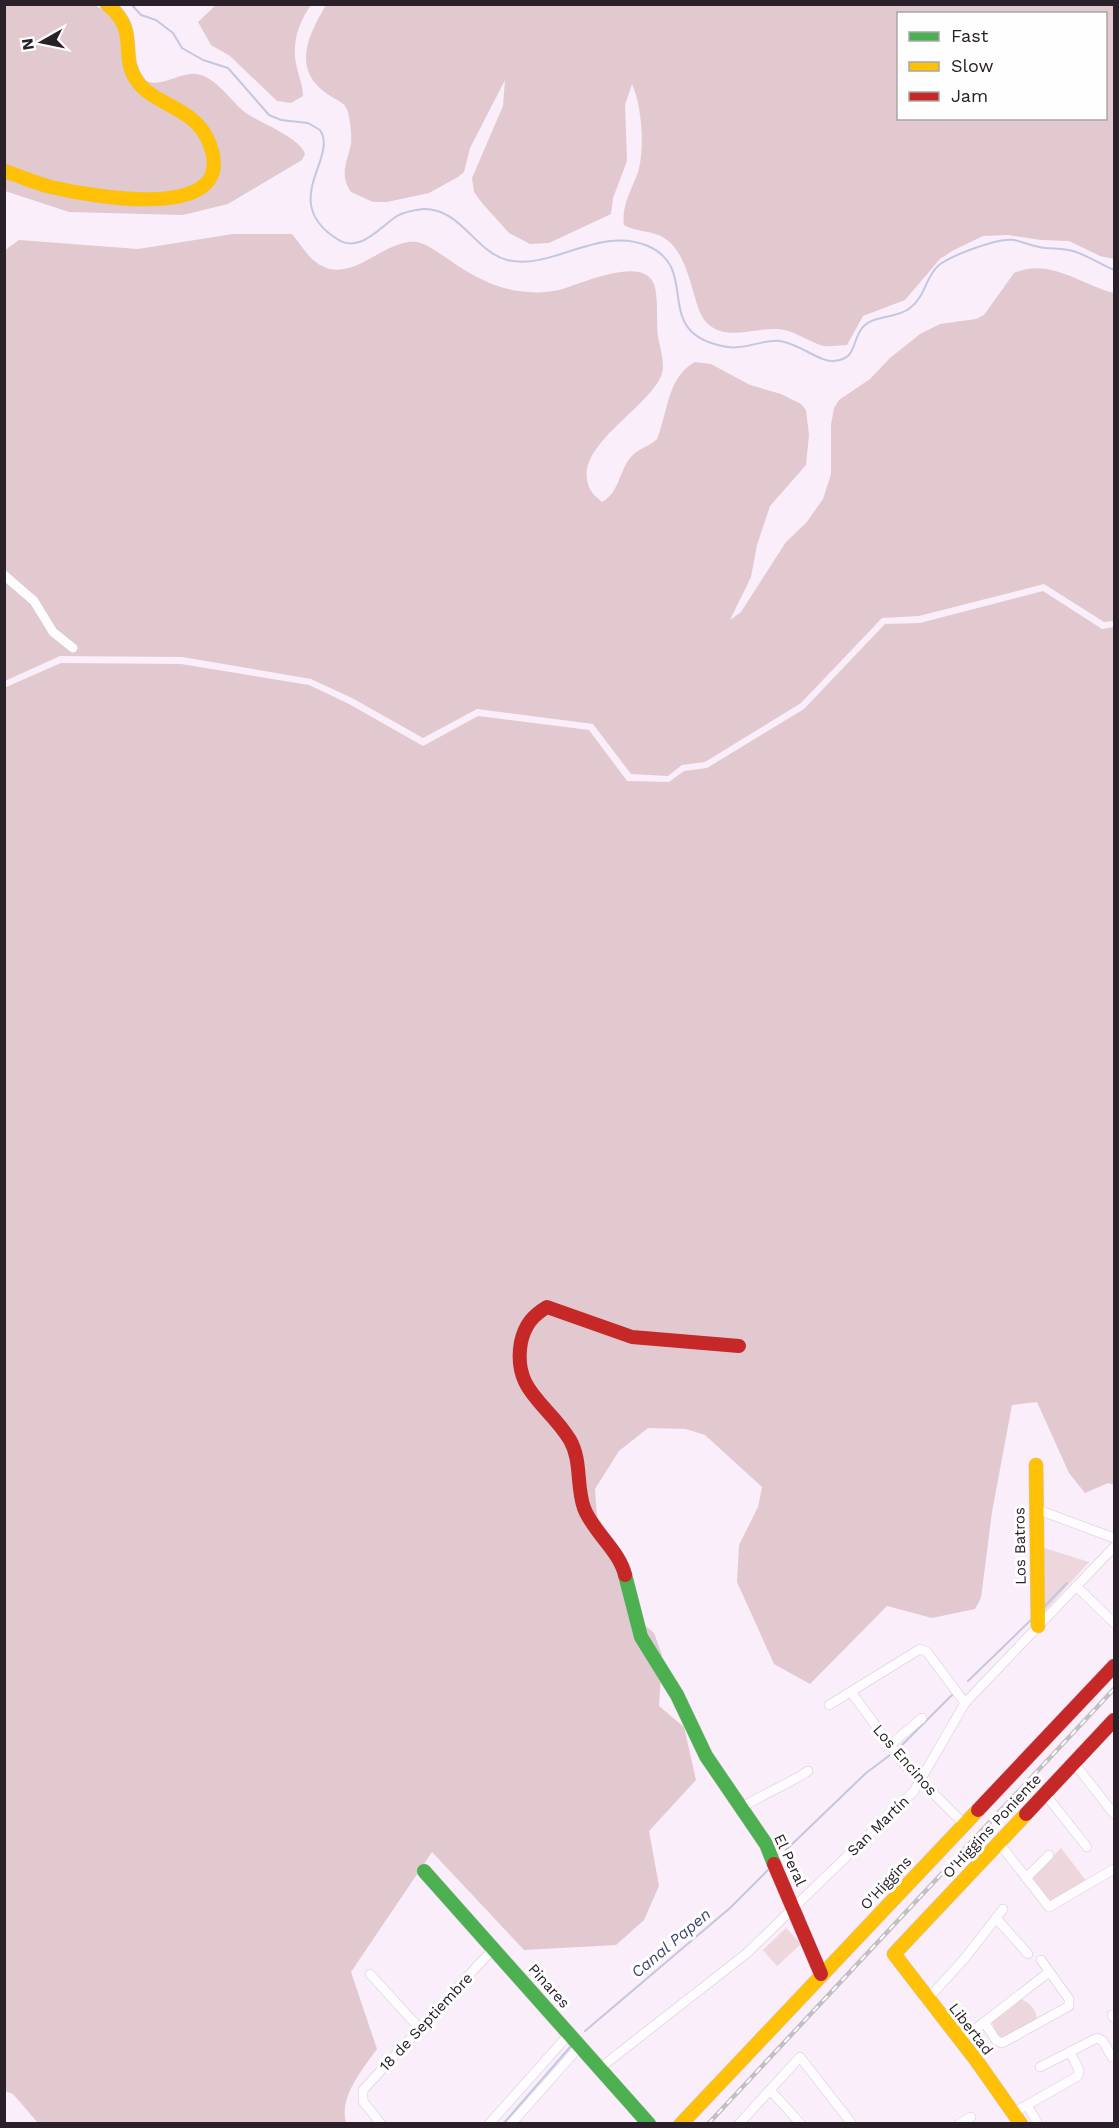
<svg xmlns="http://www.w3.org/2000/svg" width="1119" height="2128" viewBox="0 0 1119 2128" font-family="'Work Sans',sans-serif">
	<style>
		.green { fill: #edd7dd }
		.forest { fill: #e1c9cf; fill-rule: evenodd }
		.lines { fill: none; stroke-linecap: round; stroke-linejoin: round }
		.stream { stroke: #c5c6df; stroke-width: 2 }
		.street-casing { stroke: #d4cad5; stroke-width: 10 }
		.fast-casing { stroke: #d4cad5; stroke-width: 15 }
		.slow-casing { stroke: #d4cad5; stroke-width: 15 }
		.jam-casing { stroke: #d4cad5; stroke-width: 15 }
		.street { stroke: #fefcfe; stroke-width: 9 }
		.fast { stroke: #4caf50; stroke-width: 14 }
		.slow { stroke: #ffc107; stroke-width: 14 }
		.jam { stroke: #c62828; stroke-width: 14 }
		.rail-casing { stroke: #c2bfc2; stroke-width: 4.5 }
		.rail { stroke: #fefefe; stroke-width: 2; stroke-dasharray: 7; stroke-linecap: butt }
		.labels { text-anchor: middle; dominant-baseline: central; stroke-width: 6; stroke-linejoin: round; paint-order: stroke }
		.street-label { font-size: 15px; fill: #292029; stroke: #fefefe }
		.water-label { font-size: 16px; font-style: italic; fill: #3e446f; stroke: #fefefe }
	</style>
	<rect width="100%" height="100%" fill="#f9eefa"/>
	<g class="green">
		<path d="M1041,1547L1089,1562L1042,1614Z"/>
		<path d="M1061,1848L1087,1882L1050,1903L1031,1878Z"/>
		<path d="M786,1928L801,1944L777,1966L763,1950Z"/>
		<path d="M1020,1999C1028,2001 1038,2010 1036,2020L1004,2038L998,2037L991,2020Z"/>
	</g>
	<g class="forest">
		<path d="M217,4L311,5C298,23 291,45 297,68C299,77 303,86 303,96L291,103L277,101L230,56L211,45L198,22Z"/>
		<path d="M4,5C22,5 84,0 96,6C135,24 108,63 146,81C162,88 180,72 196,74C216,76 231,102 246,113C262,124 300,138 305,154L302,160L228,204L183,215L69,212L5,191Z"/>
		<path d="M326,5H1114V259L1100,256L1069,241L1041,240L1008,235L983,236L952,251L940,259L905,300L863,316L847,345C840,345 830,347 824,346C808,342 795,330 777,329C753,328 725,342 706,322C692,307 692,259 667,240C655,230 638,233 624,225C621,206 632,189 638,172C645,149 642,106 632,84L625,105L627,161L613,198L611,214L549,243L530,244L509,233L482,203L474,192L472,178L503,106L505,80L470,148L464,172L458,177L429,193L387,202H373L351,192C339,174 347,163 351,144C352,134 350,121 348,112C345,103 339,101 332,97C291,72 306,39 326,5ZM898,14H1106V118H898Z"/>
		<path d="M233,234H292C298,241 303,249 309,256C346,295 381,238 417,242C427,244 434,250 442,255C465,271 489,287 519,291C532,293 546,293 559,290C579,285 639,256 653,282C659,293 656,322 658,336C660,349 666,365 661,376C646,411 570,448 590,489C592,494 598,498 602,502C619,493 619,472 630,458C638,448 649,447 657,439C668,413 667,377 695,362L711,364L750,385L781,394L801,404L806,410L809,435L806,465L770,506L757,545L751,577L730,620L741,612L786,542L806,523L823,499L831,474V425L834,408L839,400L870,379L890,358L920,334L940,324L976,319L984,315L1014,273C1049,257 1082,285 1114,293V621L1104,622L1044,584L919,616L882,618L801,703L705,762L682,765L668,776L631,774L593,724L477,709L423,738L352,698L311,679L182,657L60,656L5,681L4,251L19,240L138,249Z"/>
		<path d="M1043,591L1102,629L1114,627V1485L1108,1483L1085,1493L1069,1473L1037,1402L1012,1405L992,1512L981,1598L975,1609L932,1618L887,1606L810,1684L774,1664L737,1582L739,1545L758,1507L762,1487L705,1435L686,1429L648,1428L619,1451L595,1489L598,1532L624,1564L633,1615L654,1633L662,1655L659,1706L684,1727L696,1780L649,1831L659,1886L644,1920L616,1945L524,1950L432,1852L351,1972L377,2049C362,2070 339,2097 346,2123H38L13,2094L5,2091L4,688L61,663L181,664L309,685L349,704L423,746L478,716L589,730L627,781L669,782L684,771L707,768L804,709L885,624L920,623Z"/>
	</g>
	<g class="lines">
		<g class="stream">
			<path d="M131,4L141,15L156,20L173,33L182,48L203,60L228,68L269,115L281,120L308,123L320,130C339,158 278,201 337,239C360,254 380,227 397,216C404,212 415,210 423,209C461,208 474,251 507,260C552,271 599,225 648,246C703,270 648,335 728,347C746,350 762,339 780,341C800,344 821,363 834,361C857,359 851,343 862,328C874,314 897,319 910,308C926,296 925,277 939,265C951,256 998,237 1014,240C1024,242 1034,247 1045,248C1055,249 1066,248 1076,252C1090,257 1102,265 1114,270"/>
			<path d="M1044,1607L1067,1583"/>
			<path d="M968,1681L1033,1618"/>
			<path d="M901,1746L952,1695"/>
			<path d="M786,1850L866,1773L890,1755"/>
			<path d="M585,2031L730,1908L769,1869"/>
			<path d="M503,2124L571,2046"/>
		</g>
		<g class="street-casing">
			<g id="street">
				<path d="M4,575L34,601L53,632L73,648"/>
				<path d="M1036,1509L1114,1538"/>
				<path d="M1076,1586L1114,1623"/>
				<path d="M851,1692L904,1764L964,1824"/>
				<path d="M829,1705L920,1649L927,1652L965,1703"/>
				<path d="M889,1746L922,1718"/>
				<path d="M1074,1763L1114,1814"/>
				<path d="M1045,1794L1087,1847"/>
				<path d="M742,1808C763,1793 786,1786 808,1771"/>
				<path d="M999,1843L1049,1907L1114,1869"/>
				<path d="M1026,1878L1049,1855"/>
				<path d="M996,1918L1028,1954"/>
				<path d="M370,1974L421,2030"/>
				<path d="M927,2000L965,1958L1003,1909"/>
				<path d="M1112,2015L1114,2018"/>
				<path d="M984,2022L996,2040L1002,2043L1069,2006V1999L1041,1960"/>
				<path d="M960,2041L1049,1972"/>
				<path d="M1040,2067L1097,2038L1103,2041L1112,2057"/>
				<path d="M600,2068L747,1953L914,1791L965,1703L1114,1547"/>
				<path d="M770,2090L801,2124"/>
				<path d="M1027,2105L1037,2122"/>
				<path d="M1013,2113L1078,2076L1079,2070L1070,2052"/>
				<path d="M381,2124L363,2101V2090L493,1949"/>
				<path d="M489,2124L570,2033"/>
				<path d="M511,2124L581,2045"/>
				<path d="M739,2124L800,2057L852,2124"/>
				<path d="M959,2124L971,2117"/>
			</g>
		</g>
		<g class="fast-casing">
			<g id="fast">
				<path d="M625,1575L641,1637L677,1695L706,1756L766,1844L774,1864"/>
				<path d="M424,1871L649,2124"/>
			</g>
		</g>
		<g class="slow-casing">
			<g id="slow">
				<path d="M4,171C20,176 35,183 51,187C93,197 248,225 207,138C192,107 154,105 137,81C118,54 141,32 107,4"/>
				<path d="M1036,1465L1038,1626"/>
				<path d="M681,2124L978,1810"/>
				<path d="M1021,2124L976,2060L894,1954L1026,1814"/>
			</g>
		</g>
		<g class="jam-casing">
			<g id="jam">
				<path d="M625,1575C619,1550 593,1532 584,1508C576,1486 582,1461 570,1440C548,1403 512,1392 521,1342C525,1325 532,1316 547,1307L632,1337L739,1346"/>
				<path d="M978,1810L1114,1666"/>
				<path d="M1026,1814L1114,1720"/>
				<path d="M774,1864L821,1974"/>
			</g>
		</g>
		<use href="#street" class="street"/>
		<use href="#fast" class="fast"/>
		<use href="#slow" class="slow"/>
		<use href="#jam" class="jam"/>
		<g class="rail-casing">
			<path id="rail" d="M708,2124L1114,1689"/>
		</g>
		<use href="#rail" class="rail"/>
	</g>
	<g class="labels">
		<g class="street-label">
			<text transform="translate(1020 1546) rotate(-91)">Los Batros</text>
			<text transform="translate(905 1760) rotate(49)">Los Encinos</text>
			<text transform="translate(878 1826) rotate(-44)">San Martín</text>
			<text transform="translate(992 1826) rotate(-47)">O'Higgins Poniente</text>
			<text transform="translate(790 1860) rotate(65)">El Peral</text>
			<text transform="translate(886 1883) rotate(-47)">O'Higgins</text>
			<text transform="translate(549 1986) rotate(48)">Pinares</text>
			<text transform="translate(426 2022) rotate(-47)">18 de Septiembre</text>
			<text transform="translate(971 2029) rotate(52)">Libertad</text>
		</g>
		<g class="water-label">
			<text transform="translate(671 1943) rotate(-40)">Canal Papen</text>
		</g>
	</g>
	<rect width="1119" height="2128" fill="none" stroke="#292029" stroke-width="12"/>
	<rect x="897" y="12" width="210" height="108" fill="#fefefe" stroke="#a9a5a9" stroke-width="1.5"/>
	<rect x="909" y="32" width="30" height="9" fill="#4caf50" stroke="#a9a5a9" stroke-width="1.5"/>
	<text x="951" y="42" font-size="18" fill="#292029">Fast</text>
	<rect x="909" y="62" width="30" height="9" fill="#ffc107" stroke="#a9a5a9" stroke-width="1.5"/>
	<text x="951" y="72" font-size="18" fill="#292029">Slow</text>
	<rect x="909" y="92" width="30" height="9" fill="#c62828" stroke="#a9a5a9" stroke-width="1.5"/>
	<text x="951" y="102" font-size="18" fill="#292029">Jam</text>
	<g transform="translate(42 42) rotate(261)" stroke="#fefefe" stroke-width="4.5" paint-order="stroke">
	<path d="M0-4.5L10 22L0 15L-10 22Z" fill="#292029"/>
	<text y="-9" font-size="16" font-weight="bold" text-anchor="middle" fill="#292029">N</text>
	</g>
</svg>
